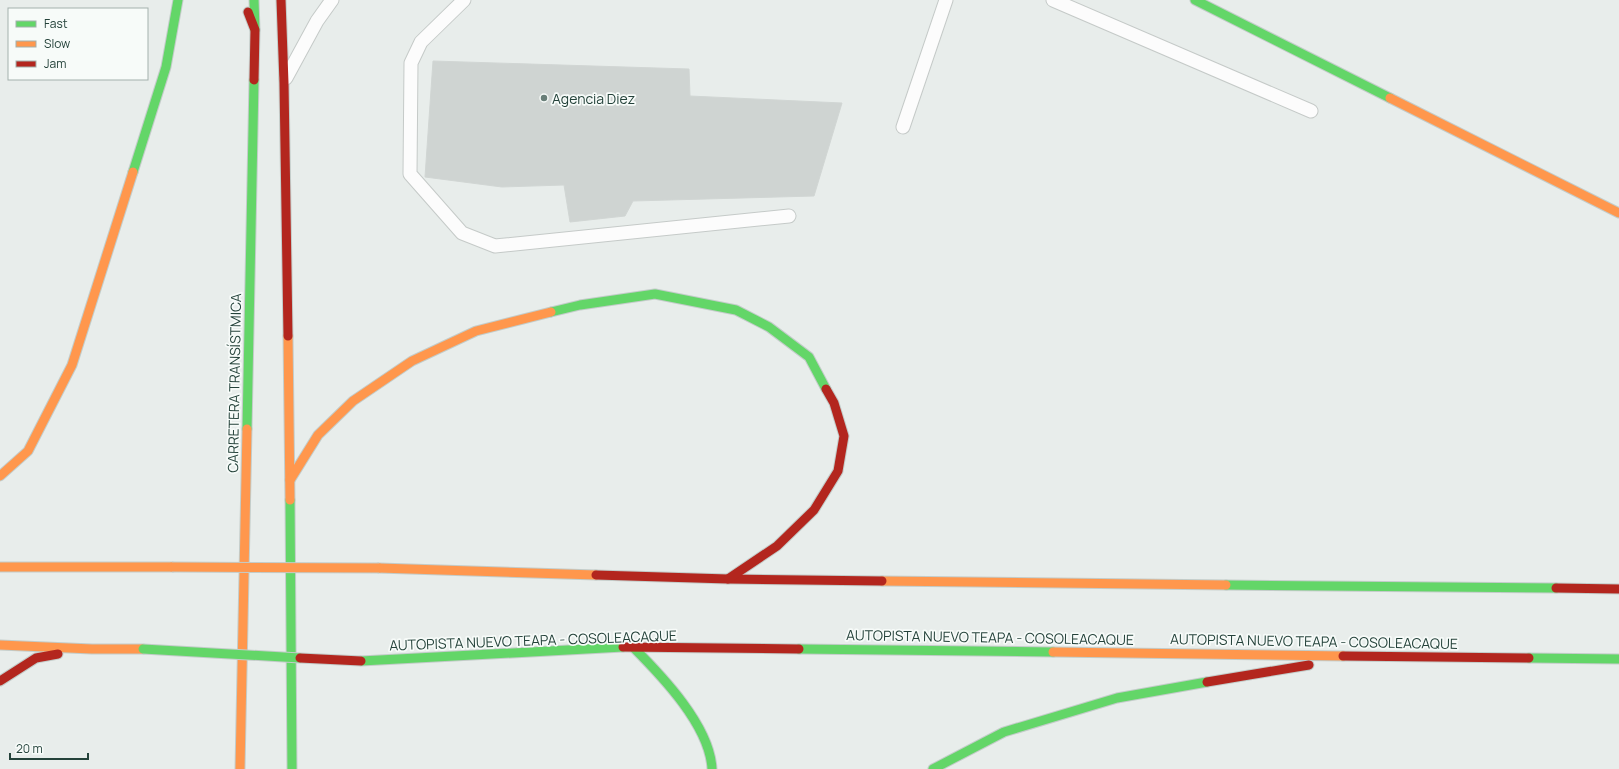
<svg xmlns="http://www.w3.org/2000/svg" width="1619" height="769" viewBox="0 0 1619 769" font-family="Manrope,sans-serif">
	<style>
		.building { fill: #cfd4d2; stroke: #d1d6d4 }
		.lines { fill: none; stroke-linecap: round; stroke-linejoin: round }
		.lane-casing { stroke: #c5cac8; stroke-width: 15 }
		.fast-casing { stroke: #c3ccc9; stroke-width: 11 }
		.slow-casing { stroke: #c3ccc9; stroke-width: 11 }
		.jam-casing { stroke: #c3ccc9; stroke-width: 11 }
		.lane { stroke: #fcfcfc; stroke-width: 13 }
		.fast { stroke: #63d668; stroke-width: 9 }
		.slow { stroke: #ff974d; stroke-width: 9 }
		.jam { stroke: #b3261e; stroke-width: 9 }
		.fast-bridge-casing { stroke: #c3ccc9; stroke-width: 11; stroke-linecap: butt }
		.slow-bridge-casing { stroke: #c3ccc9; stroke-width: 11; stroke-linecap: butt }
		.jam-bridge-casing { stroke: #c3ccc9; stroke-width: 11; stroke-linecap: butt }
		.fast-bridge { stroke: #63d668; stroke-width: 9 }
		.slow-bridge { stroke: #ff974d; stroke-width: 9 }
		.jam-bridge { stroke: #b3261e; stroke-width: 9 }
		.poi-dot { fill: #697e78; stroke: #f7fbf9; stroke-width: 1.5 }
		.labels { text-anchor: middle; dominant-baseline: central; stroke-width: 3.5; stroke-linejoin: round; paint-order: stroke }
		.poi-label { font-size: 14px; fill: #24423a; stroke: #f7fbf9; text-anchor: start }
		.street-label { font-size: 14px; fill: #24423a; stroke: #f7fbf9 }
	</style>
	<rect width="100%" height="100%" fill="#e8edeb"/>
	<path class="building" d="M433,61L689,69L690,96L842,103L814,196L633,201L625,216L570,222L564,185L502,187L425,177Z"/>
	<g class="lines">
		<g class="lane-casing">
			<g id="lane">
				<path d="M464,0L421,42L411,63L410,174L462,233L495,246L789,216"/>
				<path d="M1053,0L1311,111"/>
				<path d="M286,78L317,21L332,0"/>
				<path d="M903,127L946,0"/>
			</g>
		</g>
		<g class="fast-casing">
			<g id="fast">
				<path d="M254,0L255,30"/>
				<path d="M1195,0L1390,98"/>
				<path d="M133,172L166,67L178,0"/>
				<path d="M551,312L580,305L655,294L736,310L769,327L809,357L826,389"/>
				<path d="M247,429L254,80"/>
				<path d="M290,500L292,769"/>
				<path d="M1226,585L1556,588"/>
				<path d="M633,647C662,676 710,726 712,769"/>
				<path d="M799,649L1053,652"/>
				<path d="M1529,658L1619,659"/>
				<path d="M361,661L623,647"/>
				<path d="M933,769L1004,732L1117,698L1207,682"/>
			</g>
		</g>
		<g class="slow-casing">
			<g id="slow">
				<path d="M1390,98L1619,213"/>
				<path d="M288,336L290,500"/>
				<path d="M0,476L28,451L72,365L133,172"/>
				<path d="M290,480L318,435L353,401L412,361L476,331L551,312"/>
				<path d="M0,567H172"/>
				<path d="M379,568L596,575"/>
				<path d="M882,581L1226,585"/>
				<path d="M0,645L92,649H143"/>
				<path d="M1053,652L1343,656"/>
				<path d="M240,769L247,429"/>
			</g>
		</g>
		<g class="jam-casing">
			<g id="jam">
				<path d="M281,0L284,83L288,336"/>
				<path d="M248,12L255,30L254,80"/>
				<path d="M596,575L728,579L882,581"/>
				<path d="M728,579L777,546L814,510L838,471L844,436L834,403L826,389"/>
				<path d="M1556,588L1619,589"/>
				<path d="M623,647L799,649"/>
				<path d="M1343,656L1529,658"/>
				<path d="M0,681L36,658L58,654"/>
				<path d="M1207,682L1309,665"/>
			</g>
		</g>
		<use href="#lane" class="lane"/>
		<use href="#fast" class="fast"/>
		<use href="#slow" class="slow"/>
		<use href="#jam" class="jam"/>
		<g class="fast-bridge-casing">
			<path id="fast-bridge" d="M143,649L300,658"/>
		</g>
		<g class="slow-bridge-casing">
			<path id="slow-bridge" d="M172,567L379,568"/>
		</g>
		<g class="jam-bridge-casing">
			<path id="jam-bridge" d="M300,658L361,661"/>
		</g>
		<use href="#fast-bridge" class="fast-bridge"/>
		<use href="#slow-bridge" class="slow-bridge"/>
		<use href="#jam-bridge" class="jam-bridge"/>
	</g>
	<circle class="poi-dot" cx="544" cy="98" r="4"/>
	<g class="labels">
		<g class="poi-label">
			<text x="552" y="98">Agencia Diez</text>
		</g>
		<g class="street-label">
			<text transform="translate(234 383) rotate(-89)">CARRETERA TRANSÍSTMICA</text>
			<text transform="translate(990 637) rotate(1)">AUTOPISTA NUEVO TEAPA - COSOLEACAQUE</text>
			<text transform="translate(533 640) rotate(-2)">AUTOPISTA NUEVO TEAPA - COSOLEACAQUE</text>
			<text transform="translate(1314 641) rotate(1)">AUTOPISTA NUEVO TEAPA - COSOLEACAQUE</text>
		</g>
	</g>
	<rect x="8" y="8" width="140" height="72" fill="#f7fbf9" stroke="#a3b1ad"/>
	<rect x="16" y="21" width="20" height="6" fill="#63d668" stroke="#a3b1ad"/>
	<text x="44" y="28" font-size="12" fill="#24423a">Fast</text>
	<rect x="16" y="41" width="20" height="6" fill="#ff974d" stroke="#a3b1ad"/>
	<text x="44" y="48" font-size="12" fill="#24423a">Slow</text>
	<rect x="16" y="61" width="20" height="6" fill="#b3261e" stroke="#a3b1ad"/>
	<text x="44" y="68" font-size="12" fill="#24423a">Jam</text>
	<path d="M10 753v6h78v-6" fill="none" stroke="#24423a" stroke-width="2"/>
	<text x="16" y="753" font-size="12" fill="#24423a" stroke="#f7fbf9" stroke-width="3" paint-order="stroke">20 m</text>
</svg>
